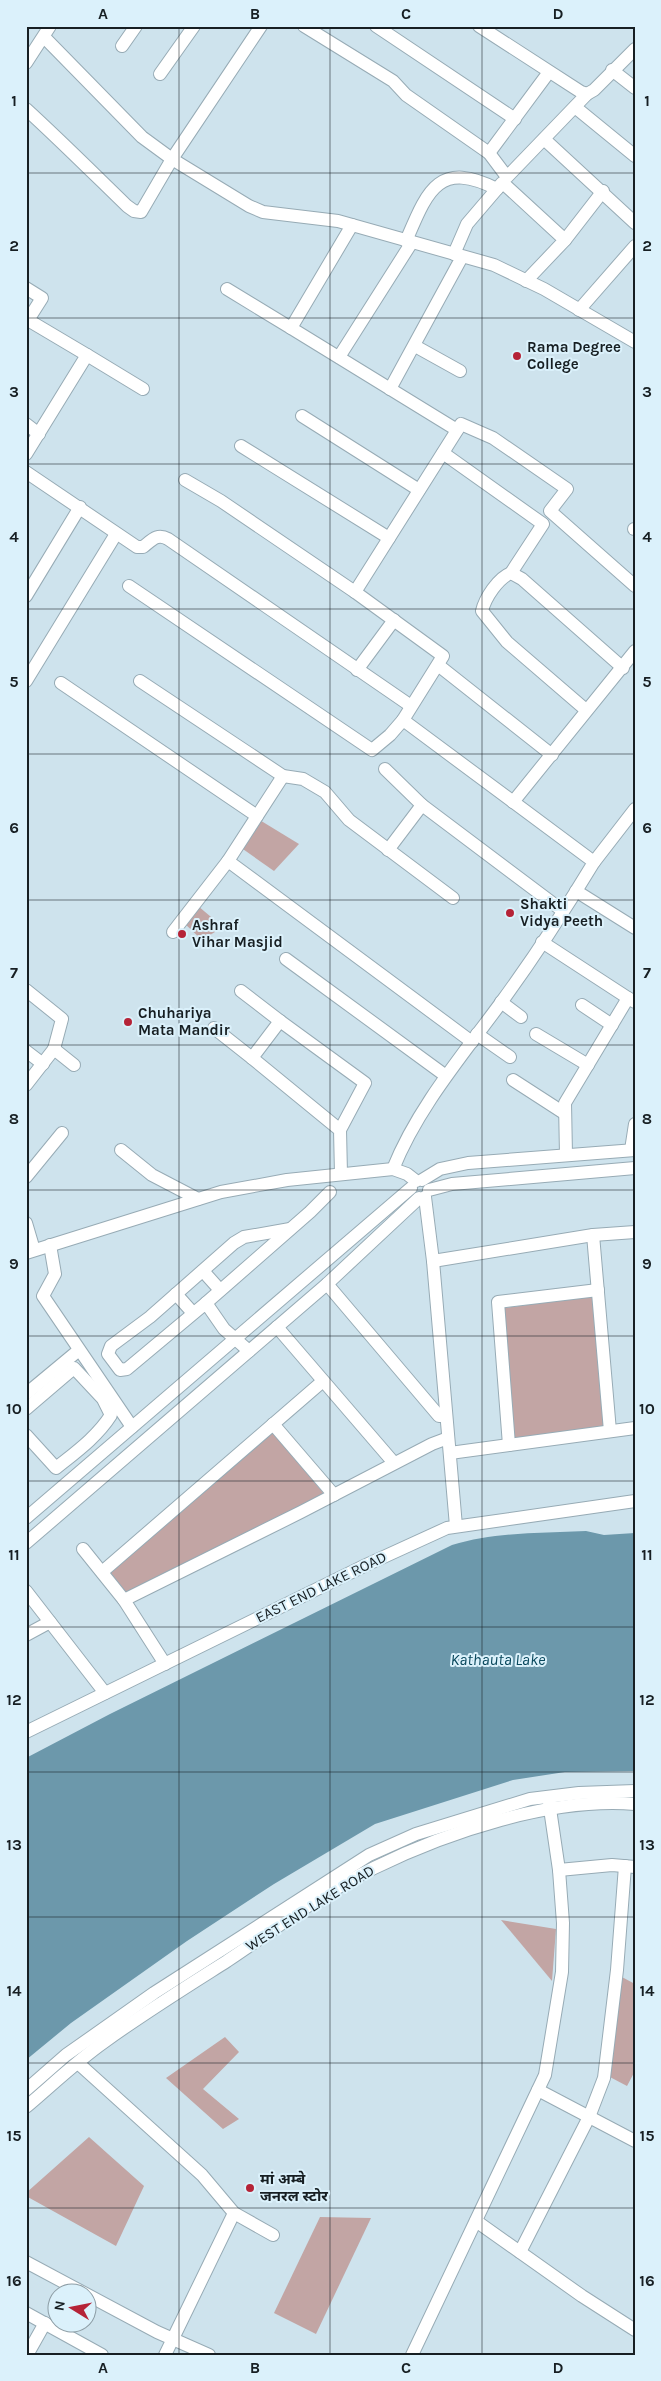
<svg xmlns="http://www.w3.org/2000/svg" width="661" height="2381" viewBox="0 0 661 2381" font-family="Karla,'Noto Sans Devanagari',sans-serif">
	<style>
		.green { fill: #c2a5a4 }
		.water { fill: #6c98ab }
		.lines { fill: none; stroke-linecap: round; stroke-linejoin: round }
		.minor-casing { stroke: #97abb5; stroke-width: 14 }
		.minor { stroke: #fff; stroke-width: 12 }
		.grid { fill: none; stroke: #171f23; stroke-width: 1; stroke-opacity: 0.55 }
		.poi-dot { fill: #b52337; stroke: #dbf1fb; stroke-width: 2 }
		.labels { text-anchor: middle; dominant-baseline: central; stroke-width: 4; stroke-linejoin: round; paint-order: stroke }
		.poi-label { font-size: 15px; font-weight: bold; fill: #171f23; stroke: #dbf1fb; text-anchor: start }
		.street-label { font-size: 15px; fill: #171f23; stroke: #dbf1fb }
		.water-label { font-size: 16px; font-style: italic; fill: #08475c; stroke: #dbf1fb }
		.neatline { fill: none; stroke: #171f23; stroke-width: 2 }
		.grid-label { font-size: 16px; text-anchor: middle; font-weight: bold; fill: #171f23 }
	</style>
	<rect width="100%" height="100%" fill="#cee3ed"/>
	<g class="green">
		<path d="M258,819L299,844L274,871L240,847Z"/>
		<path d="M198,906L223,927L202,940L184,923Z"/>
		<path d="M593,1296L604,1426L514,1439L504,1308Z"/>
		<path d="M273,1432L325,1495L126,1593L110,1572Z"/>
		<path d="M501,1920L556,1929L552,1981Z"/>
		<path d="M620,1976L635,1984V2071L627,2086L608,2076Z"/>
		<path d="M225,2037L239,2052L203,2089L239,2119L223,2129L166,2078Z"/>
		<path d="M89,2137L144,2186L116,2246L26,2196V2193Z"/>
		<path d="M320,2217L371,2218L316,2334L274,2313Z"/>
	</g>
	<path class="water" d="M586,1531L604,1535L635,1533V1771L565,1772L513,1780L375,1824L274,1884L187,1941L71,2023L26,2060V1758L110,1714L452,1545C495,1532 542,1533 586,1531Z"/>
	<g class="lines">
		<g class="minor-casing">
			<g id="minor">
				<path d="M304,26L393,81L406,95L489,153L507,177L587,94L594,90L635,49"/>
				<path d="M376,26L515,119"/>
				<path d="M479,26L581,92L587,94"/>
				<path d="M44,37L142,137L172,159L249,206L263,212L338,221L494,265L544,289L635,342"/>
				<path d="M122,46L136,26"/>
				<path d="M26,63L50,26"/>
				<path d="M612,70L635,88"/>
				<path d="M160,74L194,26"/>
				<path d="M575,107L635,156"/>
				<path d="M26,109C61,141 94,174 127,206L134,211L141,212L172,159L261,26"/>
				<path d="M544,139L635,223"/>
				<path d="M489,153L549,72"/>
				<path d="M503,183L565,240L526,281"/>
				<path d="M352,225L291,328L457,430"/>
				<path d="M565,240L603,191"/>
				<path d="M406,241C427,192 438,159 497,189"/>
				<path d="M454,254L467,224L502,183"/>
				<path d="M26,288L42,298L28,320L87,355"/>
				<path d="M227,289L291,328"/>
				<path d="M579,310L635,246"/>
				<path d="M415,346L460,371"/>
				<path d="M339,357L412,242"/>
				<path d="M390,389L462,257"/>
				<path d="M302,416L419,490"/>
				<path d="M26,424L39,434"/>
				<path d="M241,446L389,538"/>
				<path d="M443,453L543,524L511,573"/>
				<path d="M26,454L87,355L143,389"/>
				<path d="M26,472L137,547H143C152,540 157,533 168,539L411,706"/>
				<path d="M185,480L221,501L355,592"/>
				<path d="M634,529H635"/>
				<path d="M129,586L372,750L390,735L403,720"/>
				<path d="M26,596L80,507"/>
				<path d="M438,665L552,755"/>
				<path d="M357,670L394,620"/>
				<path d="M26,681L116,534"/>
				<path d="M140,681L283,776L303,779L325,792L349,820L453,898"/>
				<path d="M61,683L257,816"/>
				<path d="M586,710L507,642L482,611C485,598 498,578 511,573L522,579L623,668"/>
				<path d="M385,769L422,805L563,911"/>
				<path d="M283,776L228,861L472,1042"/>
				<path d="M513,802L635,651"/>
				<path d="M388,850L422,805"/>
				<path d="M594,862L635,809"/>
				<path d="M576,891L635,928"/>
				<path d="M173,932L228,861"/>
				<path d="M542,942L628,998"/>
				<path d="M286,959L446,1076"/>
				<path d="M26,990L62,1019L54,1049"/>
				<path d="M241,991L280,1021"/>
				<path d="M501,1002L521,1017"/>
				<path d="M582,1005L612,1025"/>
				<path d="M214,1028L252,1058"/>
				<path d="M477,1034L510,1057"/>
				<path d="M536,1034L588,1065"/>
				<path d="M26,1051L43,1064"/>
				<path d="M513,1080L564,1113"/>
				<path d="M26,1085L54,1049L74,1065"/>
				<path d="M340,1130L365,1083L280,1021L252,1058L340,1130L341,1174"/>
				<path d="M121,1150L152,1175L198,1199"/>
				<path d="M631,1150L635,1124"/>
				<path d="M566,1155L565,1103L628,998L635,1002"/>
				<path d="M393,1169C417,1109 461,1057 500,1004C533,959 565,910 594,862L403,720L443,656L355,592L461,424L493,438L567,489L550,511L635,586"/>
				<path d="M26,1177L62,1133"/>
				<path d="M422,1180L440,1169L468,1163L635,1150"/>
				<path d="M429,1190L452,1184L635,1168"/>
				<path d="M425,1197L433,1261L456,1526"/>
				<path d="M26,1223L34,1250"/>
				<path d="M593,1235L610,1431"/>
				<path d="M50,1245L55,1274L43,1296L132,1427"/>
				<path d="M26,1253L221,1192L287,1180L393,1169L407,1174L416,1181"/>
				<path d="M433,1261L593,1235L635,1232"/>
				<path d="M203,1271L220,1290"/>
				<path d="M327,1284L439,1416H446"/>
				<path d="M176,1294L193,1313"/>
				<path d="M206,1303L310,1212L330,1192"/>
				<path d="M277,1327L394,1463"/>
				<path d="M249,1351L224,1329L206,1303L127,1369L120,1370L108,1354L111,1346L150,1317L234,1243L244,1237L290,1229"/>
				<path d="M26,1394L79,1350"/>
				<path d="M26,1409L74,1368L103,1399L111,1415C97,1437 76,1452 56,1468L26,1435"/>
				<path d="M273,1424L334,1495"/>
				<path d="M509,1445L498,1302L598,1290"/>
				<path d="M450,1453L635,1428"/>
				<path d="M26,1518L411,1188"/>
				<path d="M26,1543L327,1284L419,1198"/>
				<path d="M83,1549L124,1600L165,1664"/>
				<path d="M102,1572L323,1381"/>
				<path d="M26,1591L105,1693"/>
				<path d="M124,1600L301,1512L432,1444L448,1438"/>
				<path d="M26,1635L50,1622"/>
				<path d="M26,1732L366,1565L447,1528L635,1501"/>
				<path d="M559,1870L612,1865L635,1867"/>
				<path d="M78,2063L202,2175L234,2213L273,2235"/>
				<path d="M26,2090L66,2055L154,1993L369,1855L416,1834L530,1799L579,1793L635,1791"/>
				<path d="M538,2090L635,2141"/>
				<path d="M26,2107C52,2085 77,2061 104,2042C144,2013 186,1987 227,1961C275,1929 322,1893 374,1868C447,1832 552,1797 635,1804"/>
				<path d="M476,2221L582,2296L635,2330"/>
				<path d="M520,2252L589,2117L604,2078L617,1970L625,1866"/>
				<path d="M26,2262L157,2332L209,2355"/>
				<path d="M26,2313L102,2355"/>
				<path d="M27,2355L45,2323"/>
				<path d="M165,2355L234,2213"/>
				<path d="M412,2355L545,2075L562,1972L563,1923L559,1870L549,1802"/>
			</g>
		</g>
		<use href="#minor" class="minor"/>
	</g>
	<path class="grid" d="M179,26V2355M330,26V2355M482,26V2355M26,173H635M26,318H635M26,464H635M26,609H635M26,754H635M26,900H635M26,1045H635M26,1190H635M26,1336H635M26,1481H635M26,1627H635M26,1772H635M26,1917H635M26,2063H635M26,2208H635"/>
	<g class="poi-dot">
		<circle cx="517" cy="356" r="5"/>
		<circle cx="510" cy="913" r="5"/>
		<circle cx="182" cy="934" r="5"/>
		<circle cx="128" cy="1022" r="5"/>
		<circle cx="250" cy="2188" r="5"/>
	</g>
	<g class="labels">
		<g class="poi-label">
			<text x="527" y="347">Rama Degree<tspan x="527" dy="17">College</tspan></text>
			<text x="520" y="904">Shakti<tspan x="520" dy="17">Vidya Peeth</tspan></text>
			<text x="192" y="925">Ashraf<tspan x="192" dy="17">Vihar Masjid</tspan></text>
			<text x="138" y="1013">Chuhariya<tspan x="138" dy="17">Mata Mandir</tspan></text>
			<text x="260" y="2179">मां अम्बे<tspan x="260" dy="17">जनरल स्टोर</tspan></text>
		</g>
		<g class="street-label">
			<text transform="translate(321 1587) rotate(-26)">EAST END LAKE ROAD</text>
			<text transform="translate(310 1908) rotate(-32)">WEST END LAKE ROAD</text>
		</g>
		<g class="water-label">
			<text x="498" y="1659">Kathauta Lake</text>
		</g>
	</g>
	<rect width="661" height="2381" fill="none" stroke="#dbf1fb" stroke-width="55"/>
	<g transform="translate(72 2308) rotate(280)"><circle r="24" fill="#dbf1fb" stroke="#8d9da5"/>
	<path d="M0-4L9 19L0 12L-9 19Z" fill="#b52337"/>
	<text y="-8" font-size="14" font-weight="bold" text-anchor="middle" fill="#171f23">N</text>
	</g>
	<rect x="28" y="28" width="606" height="2326" class="neatline"/>
	<g class="grid-label">
		<text x="103" y="19">A</text>
		<text x="255" y="19">B</text>
		<text x="406" y="19">C</text>
		<text x="558" y="19">D</text>
		<text x="14" y="106">1</text>
		<text x="647" y="106">1</text>
		<text x="14" y="251">2</text>
		<text x="647" y="251">2</text>
		<text x="14" y="397">3</text>
		<text x="647" y="397">3</text>
		<text x="14" y="542">4</text>
		<text x="647" y="542">4</text>
		<text x="14" y="687">5</text>
		<text x="647" y="687">5</text>
		<text x="14" y="833">6</text>
		<text x="647" y="833">6</text>
		<text x="14" y="978">7</text>
		<text x="647" y="978">7</text>
		<text x="14" y="1124">8</text>
		<text x="647" y="1124">8</text>
		<text x="14" y="1269">9</text>
		<text x="647" y="1269">9</text>
		<text x="14" y="1414">10</text>
		<text x="647" y="1414">10</text>
		<text x="14" y="1560">11</text>
		<text x="647" y="1560">11</text>
		<text x="14" y="1705">12</text>
		<text x="647" y="1705">12</text>
		<text x="14" y="1850">13</text>
		<text x="647" y="1850">13</text>
		<text x="14" y="1996">14</text>
		<text x="647" y="1996">14</text>
		<text x="14" y="2141">15</text>
		<text x="647" y="2141">15</text>
		<text x="14" y="2286">16</text>
		<text x="647" y="2286">16</text>
		<text x="103" y="2373">A</text>
		<text x="255" y="2373">B</text>
		<text x="406" y="2373">C</text>
		<text x="558" y="2373">D</text>
	</g>
</svg>
